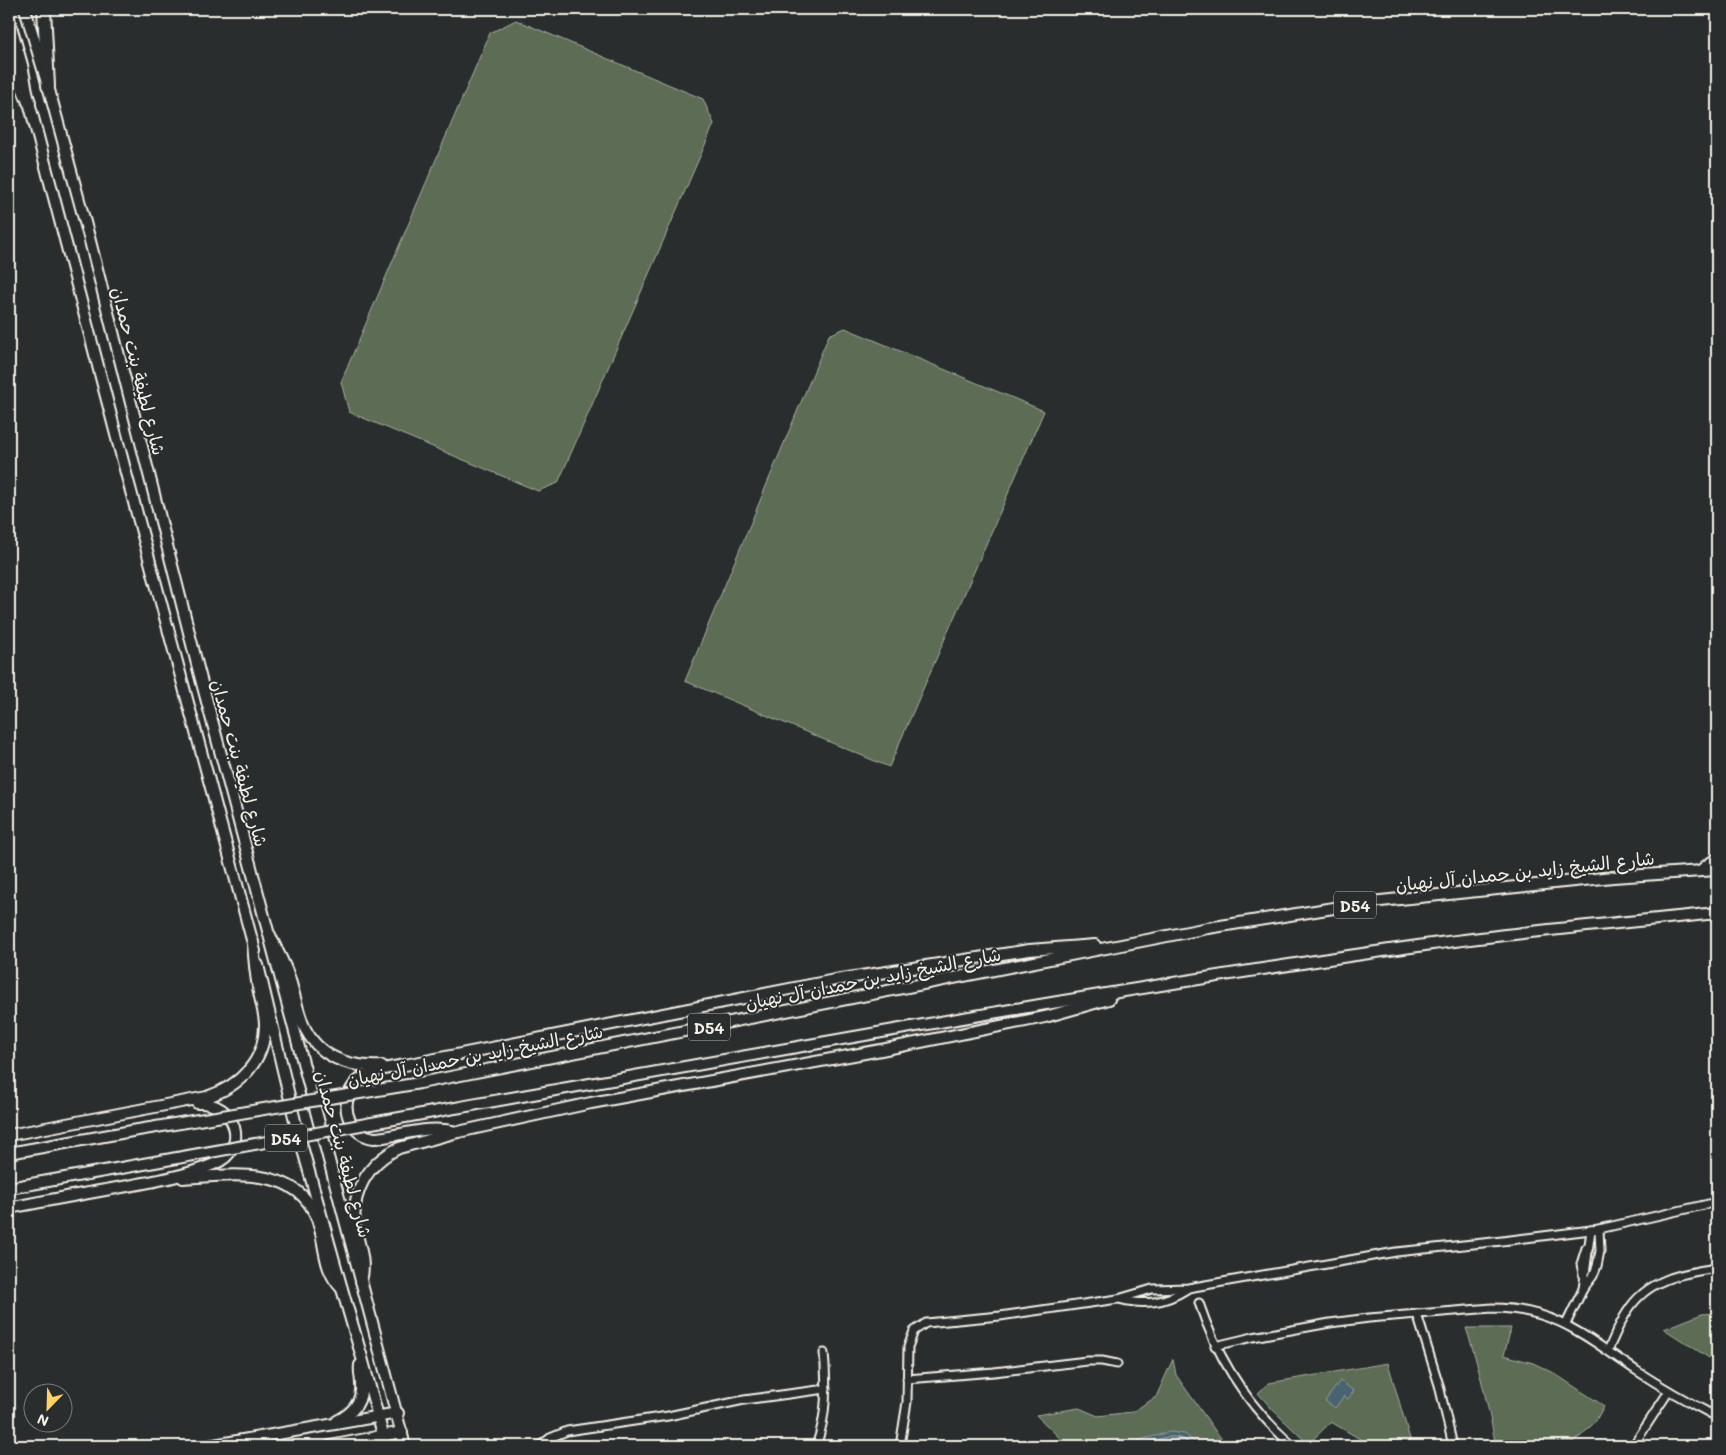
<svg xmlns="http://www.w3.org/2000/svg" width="1726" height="1455" viewBox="0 0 1726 1455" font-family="Mali,'Playpen Sans Arabic',sans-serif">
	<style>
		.green { fill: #5c6c54; stroke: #a8ae9e }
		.water { fill: #4a646f; stroke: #8e9c9f }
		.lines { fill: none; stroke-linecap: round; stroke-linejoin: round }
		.shore { stroke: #b0b9b8; stroke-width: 1 }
		.street-casing { stroke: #f4f1e8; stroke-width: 11 }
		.secondary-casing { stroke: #f4f1e8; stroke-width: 14 }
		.primary-casing { stroke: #f4f1e8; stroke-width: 14 }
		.highway-casing { stroke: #f4f1e8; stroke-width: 16 }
		.street { stroke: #2a2d2e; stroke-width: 7 }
		.secondary { stroke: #2a2d2e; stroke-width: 10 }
		.primary { stroke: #2a2d2e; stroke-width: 10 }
		.highway { stroke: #2a2d2e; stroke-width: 12 }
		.primary-bridge-casing { stroke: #f4f1e8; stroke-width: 14; stroke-linecap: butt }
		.primary-bridge { stroke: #2a2d2e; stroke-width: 10 }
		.labels { text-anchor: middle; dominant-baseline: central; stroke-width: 4; stroke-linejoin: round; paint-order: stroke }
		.shield { fill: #2a2d2e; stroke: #b7b6b0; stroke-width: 1 }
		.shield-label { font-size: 16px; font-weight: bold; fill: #f4f1e8 }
		.street-label { font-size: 18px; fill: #f4f1e8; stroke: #2a2d2e }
	</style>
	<rect width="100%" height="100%" fill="#2a2d2e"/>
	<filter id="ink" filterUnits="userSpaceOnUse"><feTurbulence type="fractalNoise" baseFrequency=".02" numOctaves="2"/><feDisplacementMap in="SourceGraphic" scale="10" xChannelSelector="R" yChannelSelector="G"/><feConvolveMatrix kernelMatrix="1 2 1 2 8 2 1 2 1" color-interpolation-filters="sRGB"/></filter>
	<g filter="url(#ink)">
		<g class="green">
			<path d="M516,20L703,99L714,124L558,483L538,491L349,412L341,382L490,33Z"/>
			<path d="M845,328L1044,411L889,767L685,681L829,335Z"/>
			<path d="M1717,1313V1363L1664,1329L1702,1314Z"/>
			<path d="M1466,1328H1511L1504,1355L1533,1363L1552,1372L1604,1406L1595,1422L1581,1436L1566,1446H1496C1488,1406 1479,1366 1466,1328Z"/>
			<path d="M1173,1359L1176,1375L1216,1432L1228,1446H1068L1036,1415L1079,1408L1098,1416L1132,1412L1156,1397Z"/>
			<path d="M1388,1363L1412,1446H1372L1331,1422L1308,1444L1271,1408L1258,1393L1269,1383Z"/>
		</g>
		<g class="water">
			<path d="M1340,1381L1354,1391L1348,1399L1344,1396L1335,1408L1325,1401Z"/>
			<path d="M1170,1432L1185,1434L1199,1446H1117Z"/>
		</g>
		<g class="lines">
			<path class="shore" d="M1139,1446C1158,1440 1175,1429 1192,1446"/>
			<g class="street-casing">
				<g id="street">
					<path d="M1583,1274L1581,1264L1586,1248"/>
					<path d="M1583,1289L1591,1230"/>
					<path d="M1119,1299C1144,1306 1165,1303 1187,1289"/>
					<path d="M1199,1303C1218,1360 1248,1407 1293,1446"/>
					<path d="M1417,1314L1439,1385L1453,1446"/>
					<path d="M1566,1324L1583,1289L1593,1276L1597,1266L1600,1251L1599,1229"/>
					<path d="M1215,1346L1253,1337L1330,1323L1369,1318L1492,1308C1556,1308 1587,1338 1637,1371C1663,1388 1690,1403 1717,1417"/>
					<path d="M1608,1350C1614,1338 1619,1324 1627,1312C1647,1279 1682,1273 1717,1268"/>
					<path d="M907,1379L994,1372L1087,1361H1102L1117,1364"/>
					<path d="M540,1446L550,1438L567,1431L668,1416L744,1400L826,1389"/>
					<path d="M816,1446C827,1416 827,1385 824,1353"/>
					<path d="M900,1446L907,1402L908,1347L914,1331L926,1323L1000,1316L1118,1299L1152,1289L1188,1288L1396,1252L1502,1241L1599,1229L1717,1202"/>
					<path d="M1633,1446L1669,1391"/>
				</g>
			</g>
			<g class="secondary-casing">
				<g id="secondary">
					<path d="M25,9L48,86L89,237L198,668L405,1446"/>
					<path d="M9,19L22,65L29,102L126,473L255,951"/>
					<path d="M1700,871L1710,863L1717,859"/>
					<path d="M258,965L296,1125L342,1289L361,1354L386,1446"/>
					<path d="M337,1421C351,1414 363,1403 361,1384C361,1378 359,1372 360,1365"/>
					<path d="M208,1446L398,1413"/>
					<path d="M330,1446L402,1432"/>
				</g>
			</g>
			<g class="primary-casing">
				<g id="primary">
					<path d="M270,935C276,949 284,962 289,977C294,992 297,1009 303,1024C317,1057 349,1068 382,1066"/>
					<path d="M420,1083L1208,928L1371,902L1613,877L1717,870"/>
					<path d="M433,1112C765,1053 1097,991 1432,944C1526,931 1622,923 1717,913"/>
					<path d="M458,1132C438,1127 420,1130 401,1134C392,1135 383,1138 374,1138C351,1135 341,1111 350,1092C359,1070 390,1068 410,1064L835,980L1029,950L1095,945"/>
					<path d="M9,1135L207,1097C240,1086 265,1061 265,1025C265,1013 260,1000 258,987C255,972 254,957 253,942"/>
					<path d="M9,1153L132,1131"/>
					<path d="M183,1178C233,1175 305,1163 320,1229C326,1253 324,1270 342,1289"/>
					<path d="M9,1188L138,1165"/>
					<path d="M9,1208C45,1201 81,1194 117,1188C150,1182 183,1177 214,1164C251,1149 236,1101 197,1103"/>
					<path d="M361,1281C366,1263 360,1248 356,1231C349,1195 367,1163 399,1148L458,1132L591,1103L881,1050L1045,1017L1109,999"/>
				</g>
			</g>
			<g class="highway-casing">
				<g id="highway">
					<path d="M44,9L48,86"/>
					<path d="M9,53L29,102"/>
				</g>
			</g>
			<use href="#street" class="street"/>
			<use href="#secondary" class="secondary"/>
			<use href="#primary" class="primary"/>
			<use href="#highway" class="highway"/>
			<g class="primary-bridge-casing">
				<g id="primary-bridge">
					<path d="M132,1131L420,1083"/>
					<path d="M138,1165L433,1112"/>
				</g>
			</g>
			<use href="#primary-bridge" class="primary-bridge"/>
		</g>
	</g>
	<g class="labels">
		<g class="shield">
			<rect x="1334" y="891.5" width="42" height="27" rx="4"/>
			<rect x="688" y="1013.5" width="42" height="27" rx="4"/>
			<rect x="265" y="1124.5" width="42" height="27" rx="4"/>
		</g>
		<g class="shield-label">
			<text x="1355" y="905">D54</text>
			<text x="709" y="1027">D54</text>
			<text x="286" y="1138">D54</text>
		</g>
		<g class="street-label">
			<text transform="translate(139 371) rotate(76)">شارع لطيفة بنت حمدان</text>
			<text transform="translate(240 763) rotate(75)">شارع لطيفة بنت حمدان</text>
			<text transform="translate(1525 871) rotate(-6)">شارع الشيخ زايد بن حمدان آل نهيان</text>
			<text transform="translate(873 978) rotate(-11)">شارع الشيخ زايد بن حمدان آل نهيان</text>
			<text transform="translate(475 1055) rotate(-11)">شارع الشيخ زايد بن حمدان آل نهيان</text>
			<text transform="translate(344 1154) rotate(75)">شارع لطيفة بنت حمدان</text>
		</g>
	</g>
	<rect width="1726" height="1455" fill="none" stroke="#2a2d2e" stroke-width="30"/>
	<rect x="15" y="15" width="1696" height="1425" fill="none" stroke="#f4f1e8" stroke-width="2" filter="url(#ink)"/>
	<g transform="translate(48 1408) rotate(203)"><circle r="24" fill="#2a2d2e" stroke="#7b7b78"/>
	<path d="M0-4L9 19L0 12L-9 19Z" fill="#ffd166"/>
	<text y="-8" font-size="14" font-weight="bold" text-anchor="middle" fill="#f4f1e8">N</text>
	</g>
</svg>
